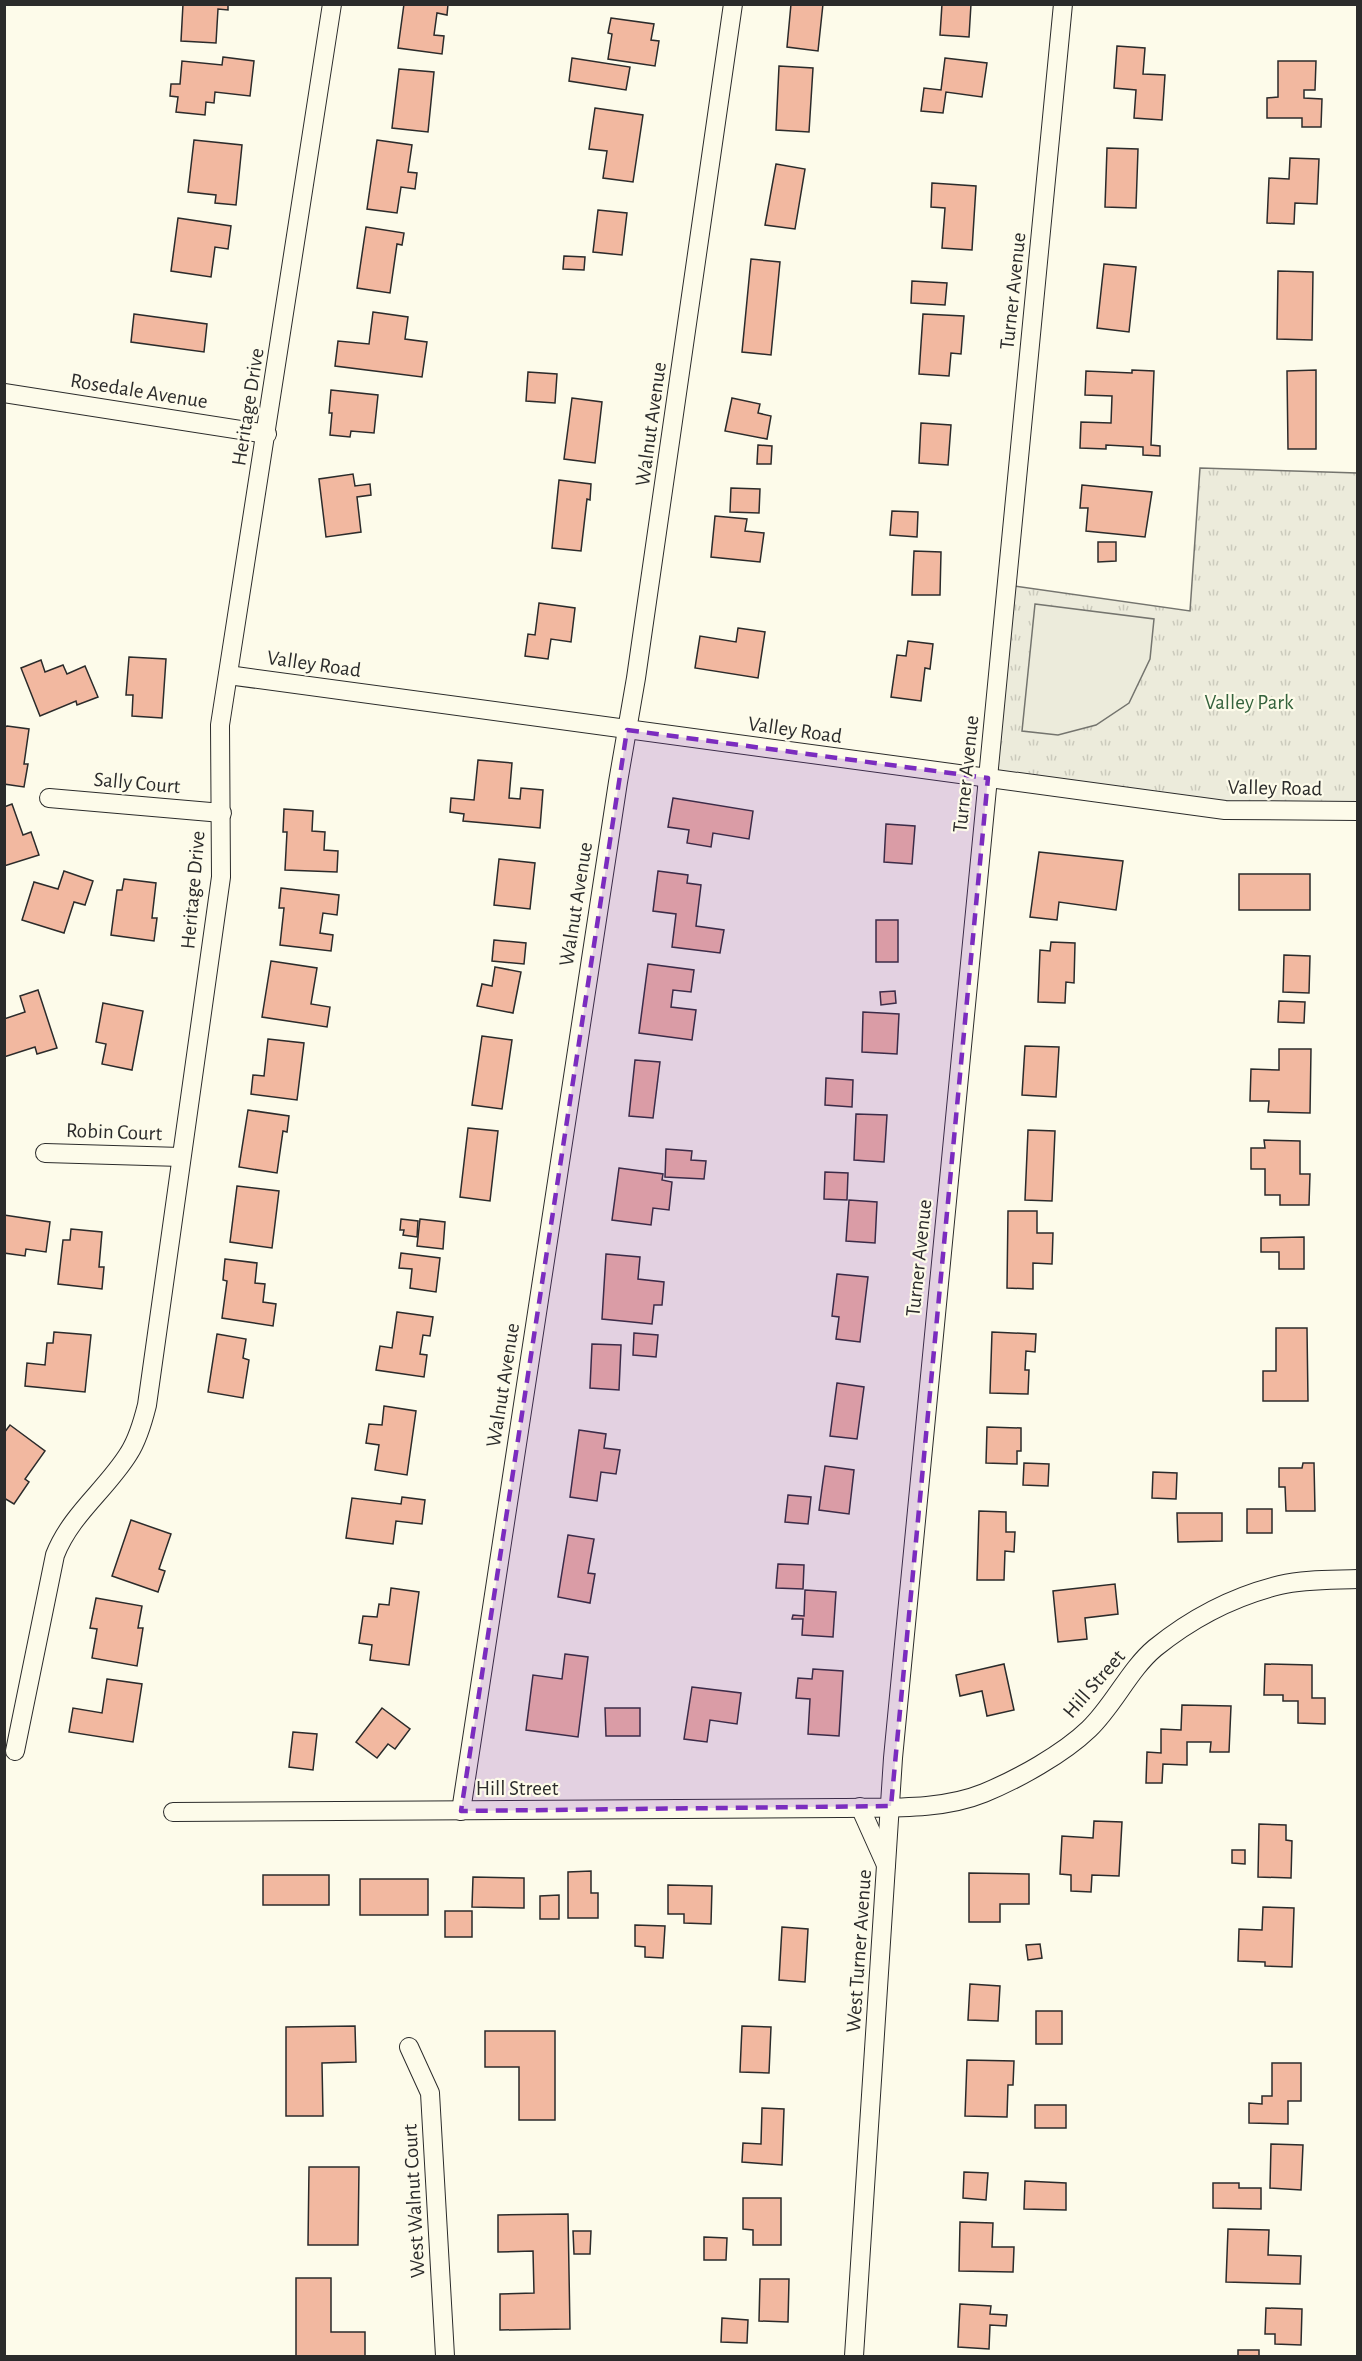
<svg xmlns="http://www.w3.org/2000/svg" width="1362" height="2361" viewBox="0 0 1362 2361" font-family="'Alegreya Sans',sans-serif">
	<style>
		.park { fill: url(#park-tufts); stroke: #74746e; stroke-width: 1.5 }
		.pitch { fill: #ecebdb; stroke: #74746e; stroke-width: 1.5 }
		.building { fill: #f2b8a0; stroke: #2b2b2b; stroke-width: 1.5 }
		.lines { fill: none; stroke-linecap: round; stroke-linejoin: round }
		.minor-casing { stroke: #2b2b2b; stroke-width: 20 }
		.minor { stroke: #fdfbea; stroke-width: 18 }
		.marked { fill: #7b2cbf; fill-opacity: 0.2; stroke: #7b2cbf; stroke-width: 4.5; stroke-dasharray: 12 8; stroke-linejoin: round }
		.labels { text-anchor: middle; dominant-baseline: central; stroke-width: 4.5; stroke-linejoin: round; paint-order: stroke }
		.street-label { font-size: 21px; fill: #2b2b2b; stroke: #fdfbea }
		.park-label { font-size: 21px; fill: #34623c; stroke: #fdfbea }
	</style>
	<defs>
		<pattern id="park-tufts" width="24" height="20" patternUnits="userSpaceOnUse" patternTransform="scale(1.5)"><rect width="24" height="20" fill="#ecebdb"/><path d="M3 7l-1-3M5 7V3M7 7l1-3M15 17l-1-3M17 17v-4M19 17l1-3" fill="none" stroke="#cbcabc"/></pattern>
	</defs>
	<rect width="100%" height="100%" fill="#fdfbea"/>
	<path class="park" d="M1200,468L1357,473V811L1336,812L988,778L1007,585L1190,611Z"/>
	<path class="pitch" d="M1035,604L1154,619L1150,659L1129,703L1096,725L1058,735L1022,731Z"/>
	<g class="building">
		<path d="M183,4H228V10L218,9L216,43L181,41Z"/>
		<path d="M404,4H448L447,15L437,13L434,35L444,36L442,54L398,48Z"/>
		<path d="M791,4H823L818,51L787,47Z"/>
		<path d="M942,4H971L969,37L940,35Z"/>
		<path d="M611,18L654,24L651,40L659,41L655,66L608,59L612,34L608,33Z"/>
		<path d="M1117,46L1145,48L1143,74L1165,75L1162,120L1134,118L1136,90L1114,88Z"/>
		<path d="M223,57L254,61L250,96L215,92L214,103L206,102L205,115L176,112L178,97L170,96L171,84H180L182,61L222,65Z"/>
		<path d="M572,58L630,67L626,90L569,81Z"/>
		<path d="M945,58L987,63L982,97L946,92L943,113L921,111L924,88L941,90Z"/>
		<path d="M1278,61H1316L1315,90H1304V98L1322,99L1321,127H1302V118H1267V98L1278,97Z"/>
		<path d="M779,66L813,68L809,132L776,130Z"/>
		<path d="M399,69L434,72L428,132L392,128Z"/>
		<path d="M595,108L643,115L633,182L603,178L607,151L589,149Z"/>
		<path d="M194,140L242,145L236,205L215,203L216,195L188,192Z"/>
		<path d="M377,140L412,145L408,172L417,173L415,189L401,187L397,213L367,209Z"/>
		<path d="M1107,148L1138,149L1136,208L1105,207Z"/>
		<path d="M1290,158L1319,159L1317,204L1295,203L1294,224L1267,223L1269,178L1289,179Z"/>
		<path d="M776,164L805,169L795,229L765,225Z"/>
		<path d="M932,183L976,186L972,250L942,248L945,208L931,207Z"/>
		<path d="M598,210L627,213L622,255L593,252Z"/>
		<path d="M178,218L231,226L228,249L215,247L211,277L171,271Z"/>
		<path d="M366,227L404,233L402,245L397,244L390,293L357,288Z"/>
		<path d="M564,256L585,257L584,270L563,269Z"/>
		<path d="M751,259L780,262L771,355L742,352Z"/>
		<path d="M1104,264L1136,267L1129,332L1097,328Z"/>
		<path d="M1278,271L1313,272L1312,340L1277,339Z"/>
		<path d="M912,281L947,283L945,305L911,303Z"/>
		<path d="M373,312L408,317L405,339L427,342L422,377L335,366L338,341L369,344Z"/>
		<path d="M134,314L207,324L204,352L131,342Z"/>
		<path d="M923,314L964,316L961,354L951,353L949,376L919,374Z"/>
		<path d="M1132,370L1154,371L1151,445L1160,446V456L1143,455V447L1106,445V449L1080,448L1081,422L1111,423L1112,396L1085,395L1086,371L1132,373Z"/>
		<path d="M1316,370V449H1288L1287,371Z"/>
		<path d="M528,372L557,374L555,403L526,401Z"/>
		<path d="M331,390L378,395L374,433L351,431L350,437L330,435L332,413H329Z"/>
		<path d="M572,398L602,402L595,463L564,459Z"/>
		<path d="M732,398L760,404L758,413L771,416L767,439L725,431Z"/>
		<path d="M921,423L951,425L948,465L919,463Z"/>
		<path d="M758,445L772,446L771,464H757Z"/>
		<path d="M353,474L355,486L370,484L371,495L357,497L361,532L326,537L319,479Z"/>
		<path d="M559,480L591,484L590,500L587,499L581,551L552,548Z"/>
		<path d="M1082,485L1152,492L1145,537L1086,531L1088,508H1080Z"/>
		<path d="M731,488L760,489L759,513L730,512Z"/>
		<path d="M892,511L918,512L917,537L890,535Z"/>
		<path d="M715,516L747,519L745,531L764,533L760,562L711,557Z"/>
		<path d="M1098,542H1116V561L1098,562Z"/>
		<path d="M914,551L941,552L940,595H912Z"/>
		<path d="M539,603L575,608L571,642L551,639L548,659L525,656L528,634L535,635Z"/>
		<path d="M738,628L765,632L758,678L695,668L700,636L736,642Z"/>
		<path d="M908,641L933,644L930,669L925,668L921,701L891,697L897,655L906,656Z"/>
		<path d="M129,657L166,659L162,718L132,716L133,695H126Z"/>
		<path d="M41,660L45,672L63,665L67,674L85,666L98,697L77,705L76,701L40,716L21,668Z"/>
		<path d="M7,726L29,729L24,764H28L24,787L4,784V728Z"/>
		<path d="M478,760L512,763L509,798L520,799L521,788L543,790L540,828L463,821L464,814L450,812L451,798L474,800Z"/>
		<path d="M673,798L753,811L749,839L713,833L711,847L687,843L689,830L668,827Z"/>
		<path d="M12,804L23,835L31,832L39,855L4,866V807Z"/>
		<path d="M284,809L313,811L312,831L325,832L324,850L338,851L337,872L285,870L287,832H283Z"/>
		<path d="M886,824L915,826L912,864L884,862Z"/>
		<path d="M1039,852L1123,861L1116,910L1059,902L1057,920L1030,917Z"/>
		<path d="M499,859L535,863L530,909L494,905Z"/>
		<path d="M64,871L93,881L85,905L74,902L64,933L22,920L34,882L58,889Z"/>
		<path d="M658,871L688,875L687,883L701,885L696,926L724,930L720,953L672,947L676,914L653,911Z"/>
		<rect x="1239" y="874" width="71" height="36"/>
		<path d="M124,879L156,883L152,918H157L154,941L111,935L117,890H122Z"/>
		<path d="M281,888L339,895L337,915L323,913L320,933L333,935L331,951L280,945L284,908H279Z"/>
		<rect x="876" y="920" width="22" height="42"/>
		<path d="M494,940L526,943L524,964L492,961Z"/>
		<path d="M1051,942L1075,943L1074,983L1066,982L1065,1003L1038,1002L1040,950L1050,951Z"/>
		<path d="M1284,955L1310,956L1309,993L1283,992Z"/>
		<path d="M271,961L317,968L311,1004L330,1007L327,1027L262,1017Z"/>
		<path d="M648,964L694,970L691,992L673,990L671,1007L696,1010L692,1040L639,1033Z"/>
		<path d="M495,967L521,972L513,1013L477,1006L482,984L492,986Z"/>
		<path d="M38,990L57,1048L37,1054L35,1047L4,1057V1019L25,1012L20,996Z"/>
		<path d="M895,991L896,1003L881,1005L880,992Z"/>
		<path d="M1279,1001L1305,1002L1304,1023L1278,1022Z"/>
		<path d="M103,1003L143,1011L132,1070L102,1064L106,1044L96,1042Z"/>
		<path d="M863,1012L899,1014L897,1054L862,1052Z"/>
		<path d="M482,1036L512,1040L502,1109L472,1105Z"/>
		<path d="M268,1039L304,1043L297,1100L251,1094L253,1075L264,1076Z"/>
		<path d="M1025,1046L1059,1047L1056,1097L1022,1095Z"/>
		<path d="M1279,1049H1311L1310,1113L1268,1112L1269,1101H1250L1251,1069L1279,1070Z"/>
		<path d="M635,1060L660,1062L653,1118L629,1116Z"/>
		<path d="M826,1078L853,1080L852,1107L825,1105Z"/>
		<path d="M248,1110L289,1116L287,1132L283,1131L277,1173L239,1167Z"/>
		<path d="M856,1114L887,1115L884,1162L854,1160Z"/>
		<path d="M468,1128L498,1131L490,1201L460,1197Z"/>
		<path d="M1028,1130L1055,1131L1052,1201L1025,1200Z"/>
		<path d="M1264,1140L1300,1141V1174H1310L1309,1205H1280V1195H1265V1169H1251V1148H1265Z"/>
		<path d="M666,1149L692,1151L691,1160L706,1161L704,1179L665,1177Z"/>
		<path d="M619,1168L663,1174L662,1180L672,1182L669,1210L653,1208L651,1225L612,1220Z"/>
		<path d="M825,1172L848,1173L847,1200L824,1199Z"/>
		<path d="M237,1186L279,1191L272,1248L230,1242Z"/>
		<path d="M849,1200L877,1202L875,1243L846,1241Z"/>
		<path d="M1008,1211H1037V1233H1053L1052,1264L1033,1263V1289L1007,1288Z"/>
		<path d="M4,1215L50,1222L46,1252L26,1249L25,1256L4,1253Z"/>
		<path d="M401,1219L418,1221L417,1237L403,1235L404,1230H400Z"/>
		<path d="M420,1219L445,1222L443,1249L417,1246Z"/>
		<path d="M71,1229L102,1232L99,1267H104L102,1289L58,1284L63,1240H70Z"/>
		<path d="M1304,1237V1269H1279V1252H1261V1238Z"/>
		<path d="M401,1253L440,1258L436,1292L410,1288L412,1269L399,1268Z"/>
		<path d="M606,1254L640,1257L638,1279L664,1282L662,1305H654L652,1324L602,1319Z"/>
		<path d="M225,1259L257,1263L255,1283L265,1284L263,1302L276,1304L273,1326L222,1318L227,1281L223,1280Z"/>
		<path d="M837,1274L868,1277L860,1342L836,1339L839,1317L832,1316Z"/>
		<path d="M397,1312L433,1317L430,1336L423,1335L420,1354L427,1355L424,1377L376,1370L380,1346L392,1348Z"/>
		<path d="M1276,1328H1307L1308,1401H1263V1371H1276Z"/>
		<path d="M54,1332L91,1335L85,1392L25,1386L27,1363L45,1365L47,1343H53Z"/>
		<path d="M992,1332L1036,1334L1035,1352L1026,1351L1025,1370H1029L1028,1394L990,1393Z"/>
		<path d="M634,1333L658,1335L656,1357L633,1355Z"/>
		<path d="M217,1334L246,1339L243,1358L249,1360L243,1398L208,1392Z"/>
		<path d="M592,1344L621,1345L619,1390L590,1388Z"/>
		<path d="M837,1383L864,1387L857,1439L830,1436Z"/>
		<path d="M384,1406L416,1411L407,1475L375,1470L379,1445L366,1443L369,1424L382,1425Z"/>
		<path d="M10,1425L45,1451L25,1479L29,1482L14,1504L4,1498V1433Z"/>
		<path d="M987,1427L1021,1428V1451H1017V1464L986,1463Z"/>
		<path d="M579,1430L606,1434L604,1448L620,1450L616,1474L601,1472L597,1501L570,1497Z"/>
		<path d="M1024,1463L1049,1464L1048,1486L1023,1485Z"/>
		<path d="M1303,1463H1314L1315,1511H1286L1285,1487H1279V1468H1302Z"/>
		<path d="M825,1466L854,1470L849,1514L819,1510Z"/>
		<path d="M1153,1472L1177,1473L1176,1499L1152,1498Z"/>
		<path d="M788,1495L811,1497L808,1524L785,1522Z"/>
		<path d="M402,1497L425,1500L422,1524L396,1521L393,1544L346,1538L352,1498L401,1504Z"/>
		<rect x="1247" y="1509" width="25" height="24"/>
		<path d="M979,1511L1006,1512V1532H1015L1014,1552L1005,1551L1004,1580H977Z"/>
		<path d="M1177,1513H1222V1541L1178,1542Z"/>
		<path d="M131,1520L171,1534L159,1569L165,1571L158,1592L112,1576Z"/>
		<path d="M568,1535L594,1539L588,1573L595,1574L590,1603L558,1597Z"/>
		<path d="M778,1564L804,1565L803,1589L776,1588Z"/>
		<path d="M1115,1584L1118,1614L1085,1618L1087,1639L1058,1642L1053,1591Z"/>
		<path d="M391,1588L419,1592L409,1665L370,1660L372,1645L359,1643L363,1616L377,1617L379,1604L389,1605Z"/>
		<path d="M805,1590L836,1592L833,1637L802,1635L803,1619H792L793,1615L804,1616Z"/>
		<path d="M96,1598L142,1606L138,1628H143L137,1666L92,1658L97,1629L90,1628Z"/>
		<path d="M565,1654L588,1657L578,1737L526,1730L533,1675L562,1679Z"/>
		<path d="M1004,1664L1014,1710L987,1716L982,1691L960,1696L956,1675Z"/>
		<path d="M1265,1664L1312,1665V1698H1325V1724L1298,1723V1701H1283V1695H1264Z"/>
		<path d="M813,1669L843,1671L839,1736L808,1734L810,1699L796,1698L798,1678L812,1679Z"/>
		<path d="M107,1679L142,1684L133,1742L69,1732L73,1708L102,1713Z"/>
		<path d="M692,1687L741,1693L737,1724L710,1720L707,1742L684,1739Z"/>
		<path d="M1182,1705L1231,1706L1229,1752H1210L1211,1742H1187V1765L1163,1764L1162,1783H1146L1147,1752L1161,1753V1729L1181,1730Z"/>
		<path d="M382,1708L410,1729L395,1749L388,1744L377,1758L356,1742Z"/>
		<path d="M605,1708H640V1736H606Z"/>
		<path d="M293,1732L317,1734L313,1770L289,1767Z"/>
		<path d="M1094,1821L1122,1822L1119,1876L1092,1875L1091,1892L1071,1891V1875L1060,1874L1062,1836L1093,1838Z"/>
		<path d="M1259,1824L1286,1825V1840L1292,1841L1291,1878L1258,1877Z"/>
		<path d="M1232,1850H1245V1864L1232,1863Z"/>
		<path d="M591,1871V1893H598V1918H568V1872Z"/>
		<path d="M969,1873L1029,1874V1904H1000V1922H969Z"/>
		<rect x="263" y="1875" width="66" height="30"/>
		<path d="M473,1877L524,1878V1908L472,1907Z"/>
		<rect x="360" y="1879" width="68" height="36"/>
		<path d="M668,1885L712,1886L711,1924L684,1923V1914H668Z"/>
		<path d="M559,1895V1919H540V1896Z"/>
		<path d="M1263,1907L1294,1908L1292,1967L1265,1966V1962L1238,1961L1239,1929L1262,1930Z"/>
		<rect x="445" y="1911" width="27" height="26"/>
		<path d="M635,1925L665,1926L663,1958L645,1957V1947L635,1946Z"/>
		<path d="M782,1927L808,1929L805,1982L779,1980Z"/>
		<path d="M1040,1944L1042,1958L1028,1960L1026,1945Z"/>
		<path d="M970,1984L1000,1986L998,2021L968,2020Z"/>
		<rect x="1036" y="2011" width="26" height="33"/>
		<path d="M355,2026L356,2062L322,2063L323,2116H286V2027Z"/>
		<path d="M742,2026L771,2027L769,2073L740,2072Z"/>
		<path d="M485,2031H555V2120H519V2067H485Z"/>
		<path d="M967,2060L1014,2061L1013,2085H1008L1007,2117L965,2116Z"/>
		<path d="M1272,2063H1301V2101H1288V2124L1249,2123V2103L1262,2104V2096H1272Z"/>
		<rect x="1035" y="2105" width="31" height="23"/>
		<path d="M762,2108L784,2109L782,2165L742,2162L743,2143L761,2144Z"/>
		<path d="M1271,2144L1303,2145L1301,2190L1270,2188Z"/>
		<path d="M309,2167H359L358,2245H308Z"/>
		<path d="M964,2172L988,2173L986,2200L963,2198Z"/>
		<path d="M1025,2181L1066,2183V2210L1024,2209Z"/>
		<path d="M1213,2183H1239V2188H1261V2209L1213,2208Z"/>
		<path d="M743,2198H781V2245H753V2230L743,2229Z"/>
		<path d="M568,2214L570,2329L500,2330V2294L534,2293L533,2251L498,2252V2215Z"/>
		<path d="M960,2222L993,2223L992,2247H1014L1013,2272L959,2271Z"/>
		<path d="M1228,2229L1269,2230L1268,2255L1301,2256L1300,2284L1226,2282Z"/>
		<path d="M573,2231H591L590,2254H574Z"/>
		<path d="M704,2237L727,2238L726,2260H704Z"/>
		<path d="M296,2278H331V2332H365V2356H296Z"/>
		<path d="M760,2279H789L788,2322L759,2321Z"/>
		<path d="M960,2304L991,2306L990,2314L1007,2315L1006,2326L990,2325L989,2349L958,2347Z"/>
		<path d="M1266,2308L1302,2309L1301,2345L1275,2344V2334H1265Z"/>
		<path d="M722,2318L748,2320L747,2343L721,2342Z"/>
		<rect x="1238" y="2350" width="21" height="6"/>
	</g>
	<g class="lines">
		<g class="minor-casing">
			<g id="minor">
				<path d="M4,393L267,434"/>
				<path d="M228,675L1225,810L1358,811"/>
				<path d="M49,798L222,813"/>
				<path d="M45,1153L181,1157"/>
				<path d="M15,1751L55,1555C71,1514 107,1489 129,1453C138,1439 143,1421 147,1405L221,877L220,725L332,4"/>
				<path d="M860,1807L886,1865"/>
				<path d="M461,1811L618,782L636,678L733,4"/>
				<path d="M173,1812L840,1808C887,1807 940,1811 984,1793C1018,1779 1063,1754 1089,1729C1114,1705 1129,1670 1155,1648C1192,1618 1235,1596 1280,1585C1305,1579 1332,1580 1358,1579"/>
				<path d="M409,2047L430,2093L445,2356"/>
				<path d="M854,2356L893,1758L1063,4"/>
			</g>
		</g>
		<use href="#minor" class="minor"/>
	</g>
	<path class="marked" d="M627,730L988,778L891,1806L461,1811Z"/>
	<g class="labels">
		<g class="street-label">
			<text transform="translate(1013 291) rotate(-84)">Turner Avenue</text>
			<text transform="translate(139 391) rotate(9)">Rosedale Avenue</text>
			<text transform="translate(248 407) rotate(-81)">Heritage Drive</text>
			<text transform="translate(651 424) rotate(-82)">Walnut Avenue</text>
			<text transform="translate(314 664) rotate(8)">Valley Road</text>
			<text transform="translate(795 730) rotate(8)">Valley Road</text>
			<text transform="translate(966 774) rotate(-84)">Turner Avenue</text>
			<text transform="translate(137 783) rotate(5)">Sally Court</text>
			<text transform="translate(1275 788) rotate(1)">Valley Road</text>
			<text transform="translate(193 890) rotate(-85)">Heritage Drive</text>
			<text transform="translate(576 904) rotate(-81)">Walnut Avenue</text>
			<text transform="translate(114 1132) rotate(2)">Robin Court</text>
			<text transform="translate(919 1258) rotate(-84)">Turner Avenue</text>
			<text transform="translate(503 1385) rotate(-81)">Walnut Avenue</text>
			<text transform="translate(1094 1684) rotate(-49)">Hill Street</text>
			<text x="517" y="1788">Hill Street</text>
			<text transform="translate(859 1951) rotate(-86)">West Turner Avenue</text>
			<text transform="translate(414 2201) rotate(-93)">West Walnut Court</text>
		</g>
		<g class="park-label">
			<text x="1249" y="702">Valley Park</text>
		</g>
	</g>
	<rect width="1362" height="2361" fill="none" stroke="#2b2b2b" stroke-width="12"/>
</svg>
